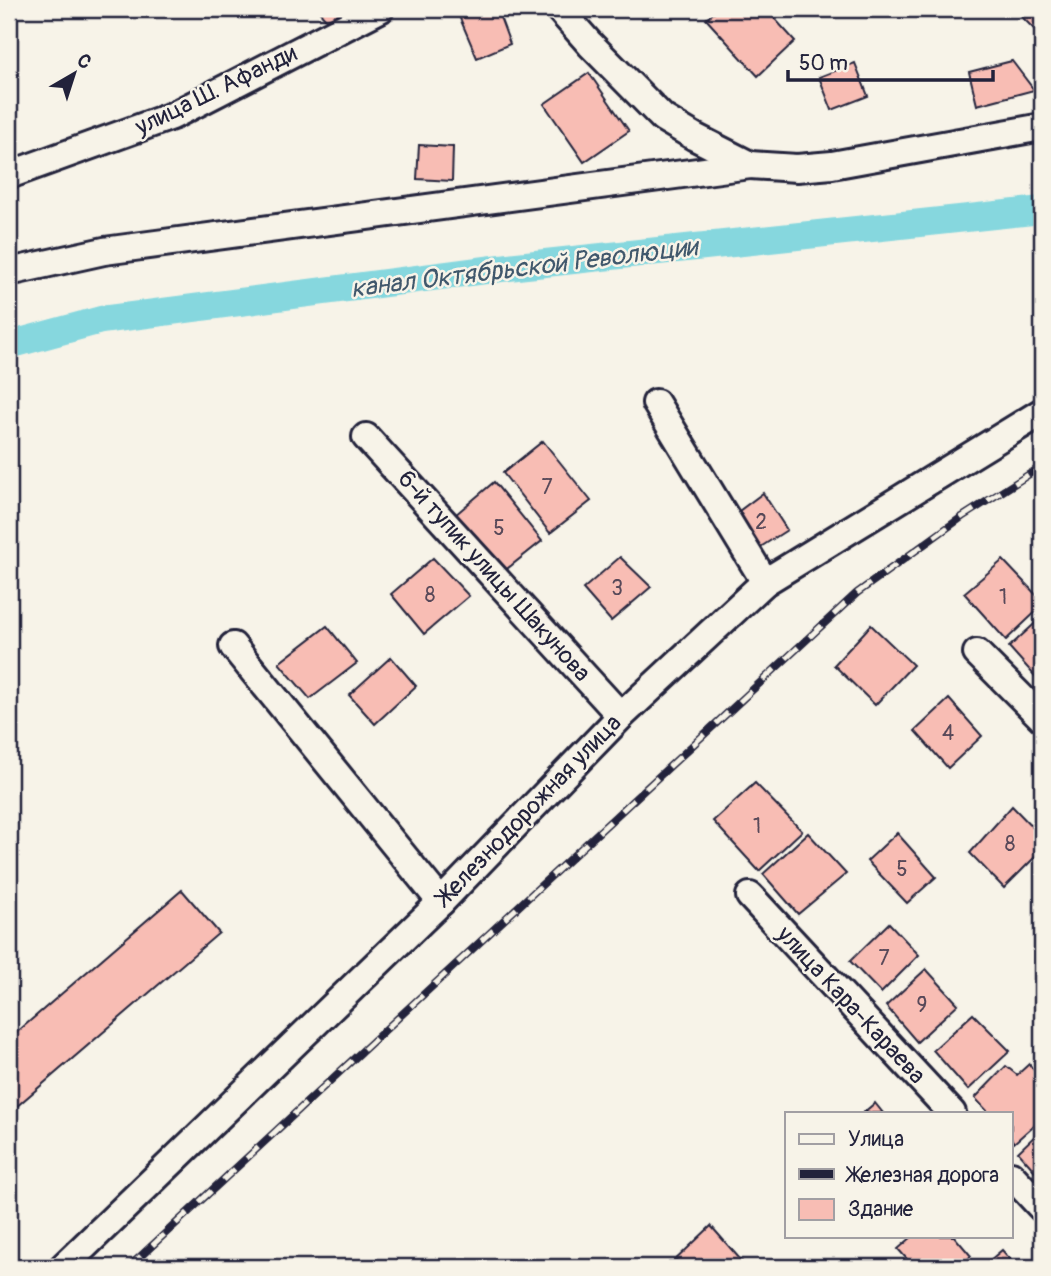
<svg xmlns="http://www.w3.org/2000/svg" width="1051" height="1276" viewBox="0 0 1051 1276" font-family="Pangolin,sans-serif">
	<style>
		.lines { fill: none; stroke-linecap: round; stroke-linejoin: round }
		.canal { stroke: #86d7de; stroke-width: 28 }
		.building { fill: #f8bdb4; stroke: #22223b; stroke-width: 2 }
		.minor-casing { stroke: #22223b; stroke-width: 32 }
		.minor { stroke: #f7f3e8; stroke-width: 26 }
		.rail-casing { stroke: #22223b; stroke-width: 8 }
		.rail { stroke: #f7f3e8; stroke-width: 5; stroke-dasharray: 16; stroke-linecap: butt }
		.labels { text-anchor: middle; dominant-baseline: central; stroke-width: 5; stroke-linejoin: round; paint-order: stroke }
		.number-label { font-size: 21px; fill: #584959 }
		.street-label { font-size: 24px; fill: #22223b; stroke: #f7f3e8 }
		.water-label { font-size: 26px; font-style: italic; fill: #40586c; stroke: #f7f3e8 }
	</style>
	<rect width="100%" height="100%" fill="#f7f3e8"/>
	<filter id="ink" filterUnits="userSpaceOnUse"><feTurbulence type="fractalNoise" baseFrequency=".0143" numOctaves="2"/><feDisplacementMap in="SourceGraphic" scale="14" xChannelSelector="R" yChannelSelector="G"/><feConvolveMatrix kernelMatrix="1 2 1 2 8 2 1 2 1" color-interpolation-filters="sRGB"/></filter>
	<g filter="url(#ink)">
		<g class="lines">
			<path class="canal" d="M9,345L101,320L517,266L1042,210"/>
		</g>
		<g class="building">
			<path d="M317,9H355L331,25Z"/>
			<path d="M456,9H497L510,44L477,58Z"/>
			<path d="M718,9H766L795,41L758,76L706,19Z"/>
			<path d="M1014,9H1042V37Z"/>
			<path d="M1012,61L1034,90L977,105L969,72Z"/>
			<path d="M855,63L868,96L832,110L819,77Z"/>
			<path d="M589,73L629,131L584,162L544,104Z"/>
			<path d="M419,145L453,147L452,181L417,179Z"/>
			<path d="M543,441L591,501L550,533L503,473Z"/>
			<path d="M494,482L542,541L503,572L455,515Z"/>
			<path d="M763,493L787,530L759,548L735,514Z"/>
			<path d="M620,557L651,587L611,621L583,589Z"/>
			<path d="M433,558L469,596L424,634L391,594Z"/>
			<path d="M1003,560L1042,601V606L1006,640L964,593Z"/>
			<path d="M1042,617V684L1009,647Z"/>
			<path d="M871,625L913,665L875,705L834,665Z"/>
			<path d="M327,626L357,663L310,699L279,663Z"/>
			<path d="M391,657L416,686L375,724L349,695Z"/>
			<path d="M949,699L982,736L948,768L915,731Z"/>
			<path d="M755,783L802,831L759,871L713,821Z"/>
			<path d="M1012,806L1042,837V850L1004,888L970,853Z"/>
			<path d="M808,833L846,874L798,914L763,874Z"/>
			<path d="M897,833L936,877L907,903L867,861Z"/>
			<path d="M182,890L219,933L9,1113V1039Z"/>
			<path d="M889,923L919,955L881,993L850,961Z"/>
			<path d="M926,969L958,1004L917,1042L886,1006Z"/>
			<path d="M973,1014L1010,1051L968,1090L933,1050Z"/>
			<path d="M1029,1064L1042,1080V1093L1039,1097L1042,1101V1118L1014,1143L1011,1138V1113H989L975,1098L1006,1066L1017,1075Z"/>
			<path d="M875,1103L883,1113H863Z"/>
			<path d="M1042,1129V1179L1018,1152Z"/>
			<path d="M711,1226L747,1267H672L670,1265Z"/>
			<path d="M913,1236H954L971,1256L959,1267H914L898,1249Z"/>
			<path d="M1002,1250L1017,1267H982Z"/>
		</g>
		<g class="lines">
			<g class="minor-casing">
				<g id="minor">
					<path d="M559,9L590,44L663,118L695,137L750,165L797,168L832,165L1042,127"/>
					<path d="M9,175L172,116L380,9"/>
					<path d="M9,272L104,251L750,165"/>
					<path d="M656,403L765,582"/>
					<path d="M366,437L621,716"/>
					<path d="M233,646L441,902"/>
					<path d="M977,653L1042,718"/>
					<path d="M750,896L952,1113"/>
					<path d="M1011,1175L1042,1208"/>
					<path d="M63,1267L441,902L621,716L765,582L1042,412"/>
				</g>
			</g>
			<use href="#minor" class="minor"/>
			<g class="rail-casing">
				<path id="rail" d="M129,1267L857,593L962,517L1042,466"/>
			</g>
			<use href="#rail" class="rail"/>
		</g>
	</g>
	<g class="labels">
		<g class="number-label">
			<text x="547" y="487">7</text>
			<text x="761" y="522">2</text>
			<text x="499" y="528">5</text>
			<text x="617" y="588">3</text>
			<text x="430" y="595">8</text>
			<text x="1003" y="597">1</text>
			<text x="948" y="733">4</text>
			<text x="757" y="826">1</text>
			<text x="1010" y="844">8</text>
			<text x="902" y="869">5</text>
			<text x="884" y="958">7</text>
			<text x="922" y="1005">9</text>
		</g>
		<g class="street-label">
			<text transform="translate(216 90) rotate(-26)">улица Ш. Афанди</text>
			<text transform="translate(494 576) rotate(48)">6-й тупик улицы Шакунова</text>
			<text transform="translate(529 810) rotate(-46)">Железнодорожная улица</text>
			<text transform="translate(851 1005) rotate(47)">улица Кара-Караева</text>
		</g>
		<g class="water-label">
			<text transform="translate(524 268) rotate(-7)">канал Октябрьской Революции</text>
		</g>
	</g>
	<rect width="1051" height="1276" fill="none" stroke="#f7f3e8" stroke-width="35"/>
	<rect x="18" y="18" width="1016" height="1241" fill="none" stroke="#22223b" stroke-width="2.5" filter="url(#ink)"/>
	<rect x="785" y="1112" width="228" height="126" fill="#f7f3e8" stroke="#a29fa3" stroke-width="2"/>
	<rect x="799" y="1134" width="35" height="10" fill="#f7f3e8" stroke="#a29fa3" stroke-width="2"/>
	<text x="848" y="1146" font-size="21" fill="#22223b">Улица</text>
	<rect x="799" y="1169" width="35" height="10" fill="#22223b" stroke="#a29fa3" stroke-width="2"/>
	<text x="848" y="1182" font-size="21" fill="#22223b">Железная дорога</text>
	<rect x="799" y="1199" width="35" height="21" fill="#f8bdb4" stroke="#a29fa3" stroke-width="2"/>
	<text x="848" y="1216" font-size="21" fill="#22223b">Здание</text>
	<g transform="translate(74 74) rotate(39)" stroke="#f7f3e8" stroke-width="5" paint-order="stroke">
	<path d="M0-5L12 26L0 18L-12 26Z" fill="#22223b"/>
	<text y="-10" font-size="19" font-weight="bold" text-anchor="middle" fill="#22223b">С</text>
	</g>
	<path d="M788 70v10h205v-10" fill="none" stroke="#22223b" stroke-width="3.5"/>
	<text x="799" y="70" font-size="21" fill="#22223b" stroke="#f7f3e8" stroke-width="5" paint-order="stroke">50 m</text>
</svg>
